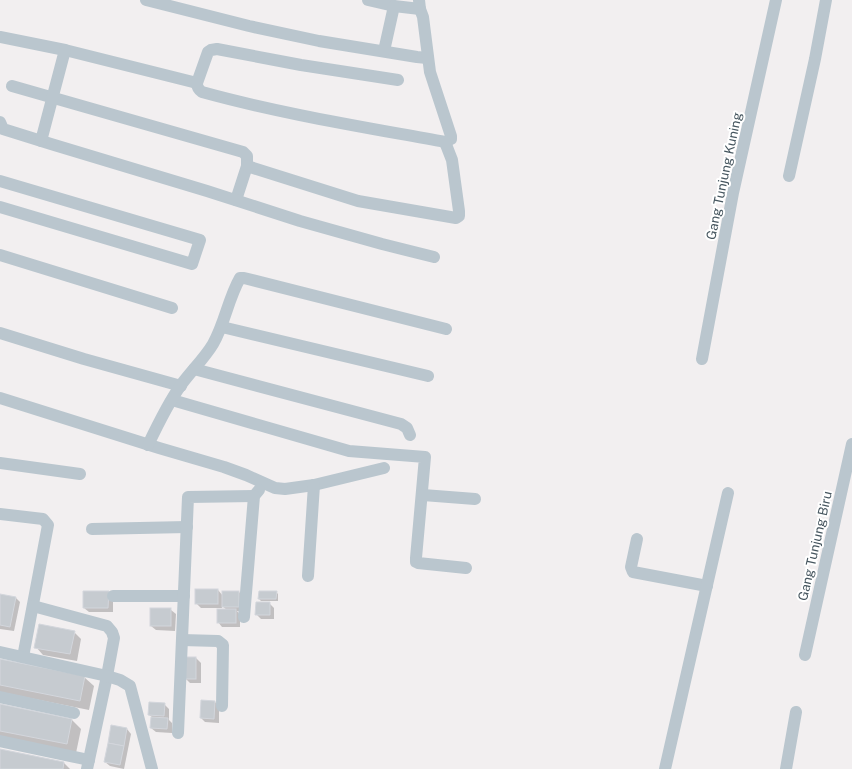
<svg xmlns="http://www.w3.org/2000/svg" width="852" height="769" viewBox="0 0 852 769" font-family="'Public Sans',sans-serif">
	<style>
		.shadow { fill: #0003 }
		.building { fill: #c6cbd0; stroke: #d3d6dc }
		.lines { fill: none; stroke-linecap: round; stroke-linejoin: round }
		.minor { stroke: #bac6ce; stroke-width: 12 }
		.labels { text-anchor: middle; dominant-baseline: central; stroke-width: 4; stroke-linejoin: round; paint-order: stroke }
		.street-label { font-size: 13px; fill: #46565f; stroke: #fff }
	</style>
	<rect width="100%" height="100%" fill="#f2eff0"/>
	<g class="shadow">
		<path d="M218,590L223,596L239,592L243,596V611H237L240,615V627H222L218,622L227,610L222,606V608H201L196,603Z"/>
		<path d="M276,592L278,594V601H261L259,599Z"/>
		<path d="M0,595L16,598L20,602L14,631L0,629Z"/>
		<path d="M113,596V612H89L84,608Z"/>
		<path d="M269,603L274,608V619H261L256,614Z"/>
		<path d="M171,610L176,614L175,631L156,630L151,626Z"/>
		<path d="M74,632L81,639L77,661L43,655L36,647Z"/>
		<path d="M186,658H196L201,663V683H190L186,679Z"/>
		<path d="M0,660L84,677L94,686L89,710L0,692Z"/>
		<path d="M215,702L219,706V723L205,722L201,718Z"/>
		<path d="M164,704L169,709V720L172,723V733L156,732L151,728L152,717L149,715Z"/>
		<path d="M0,705L72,720L81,729L76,753L0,738Z"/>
		<path d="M127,729L131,734L124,769L110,766L105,762Z"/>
		<path d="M0,750L64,763L70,769H0Z"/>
	</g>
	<g class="building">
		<rect x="195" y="589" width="23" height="15"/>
		<path d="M83,591H109L108,608H83Z"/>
		<rect x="222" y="591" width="17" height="16"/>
		<path d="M259,591H277L276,599H258Z"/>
		<path d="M0,594L16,597L10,627L0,625Z"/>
		<path d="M256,602H270V615H255Z"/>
		<rect x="150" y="608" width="21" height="18"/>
		<rect x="217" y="609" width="19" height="14"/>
		<path d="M39,624L75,631L70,654L34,648Z"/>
		<rect x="185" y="657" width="11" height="22"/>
		<path d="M0,659L85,676L80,701L0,685Z"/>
		<path d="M201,700L215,701L214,719L200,718Z"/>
		<path d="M149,702L165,703L164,716L148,715Z"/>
		<path d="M0,704L72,719L67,744L0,731Z"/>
		<path d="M151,717L168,718L167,729L150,728Z"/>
		<path d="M111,725L127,728L124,746L108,743Z"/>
		<path d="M108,743L124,746L120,765L104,762Z"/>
		<path d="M0,749L64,762L63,769H0Z"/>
	</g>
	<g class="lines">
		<g class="minor">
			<path d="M146,0L249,26L319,41L417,57L427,58"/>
			<path d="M368,0L394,6L420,9"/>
			<path d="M0,37L65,50L197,83"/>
			<path d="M384,51L394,6"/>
			<path d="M398,80L301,65L217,49L211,50L208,52L197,83C197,87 198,89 202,92C282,114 364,127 445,142L451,139V136L430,72L423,17L420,9L419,0"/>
			<path d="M12,86L243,152L247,156V166L236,200"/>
			<path d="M0,122L3,129L51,144L207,191L300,221L382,244L434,257"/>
			<path d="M41,141L65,50"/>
			<path d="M247,166L358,201L456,218L459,216V211L452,160L445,142"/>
			<path d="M789,176L815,59L826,0"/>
			<path d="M0,181L200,240L192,264L0,207"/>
			<path d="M0,255L172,308"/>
			<path d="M222,327L428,376"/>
			<path d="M0,333L84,359L181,386"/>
			<path d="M702,359L733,193L776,0"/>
			<path d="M194,369L401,424L407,428L410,435"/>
			<path d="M0,398L159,448L224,467L246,475L275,488L285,489L314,485L384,468"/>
			<path d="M172,400L349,451L425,457L416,558V562L418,563L466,568"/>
			<path d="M148,445C158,424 168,403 181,385C191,371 204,359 213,344C225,323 228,299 240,278H244L446,329"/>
			<path d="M0,463L80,474"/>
			<path d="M423,495L475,499"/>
			<path d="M0,514L43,519L48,525L23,657"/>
			<path d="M92,529L187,527"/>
			<path d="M637,539L631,567L633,572L707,586"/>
			<path d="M308,576L314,485"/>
			<path d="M113,596H184"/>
			<path d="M33,606L107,626L112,632L114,638L107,676L87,769"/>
			<path d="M244,617L254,496L259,490"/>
			<path d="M182,640L218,641L223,645L222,706"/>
			<path d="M0,652L107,676L120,680L130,686L152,769"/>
			<path d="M805,655L852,444"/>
			<path d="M0,697L74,713"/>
			<path d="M178,733L188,497L254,496"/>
			<path d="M0,741L89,760"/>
			<path d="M665,769L728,493"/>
			<path d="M786,769L796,712"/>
		</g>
	</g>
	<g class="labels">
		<g class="street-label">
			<text transform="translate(724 176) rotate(-78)">Gang Tunjung Kuning</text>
			<text transform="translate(815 546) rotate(-77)">Gang Tunjung Biru</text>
		</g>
	</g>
</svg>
